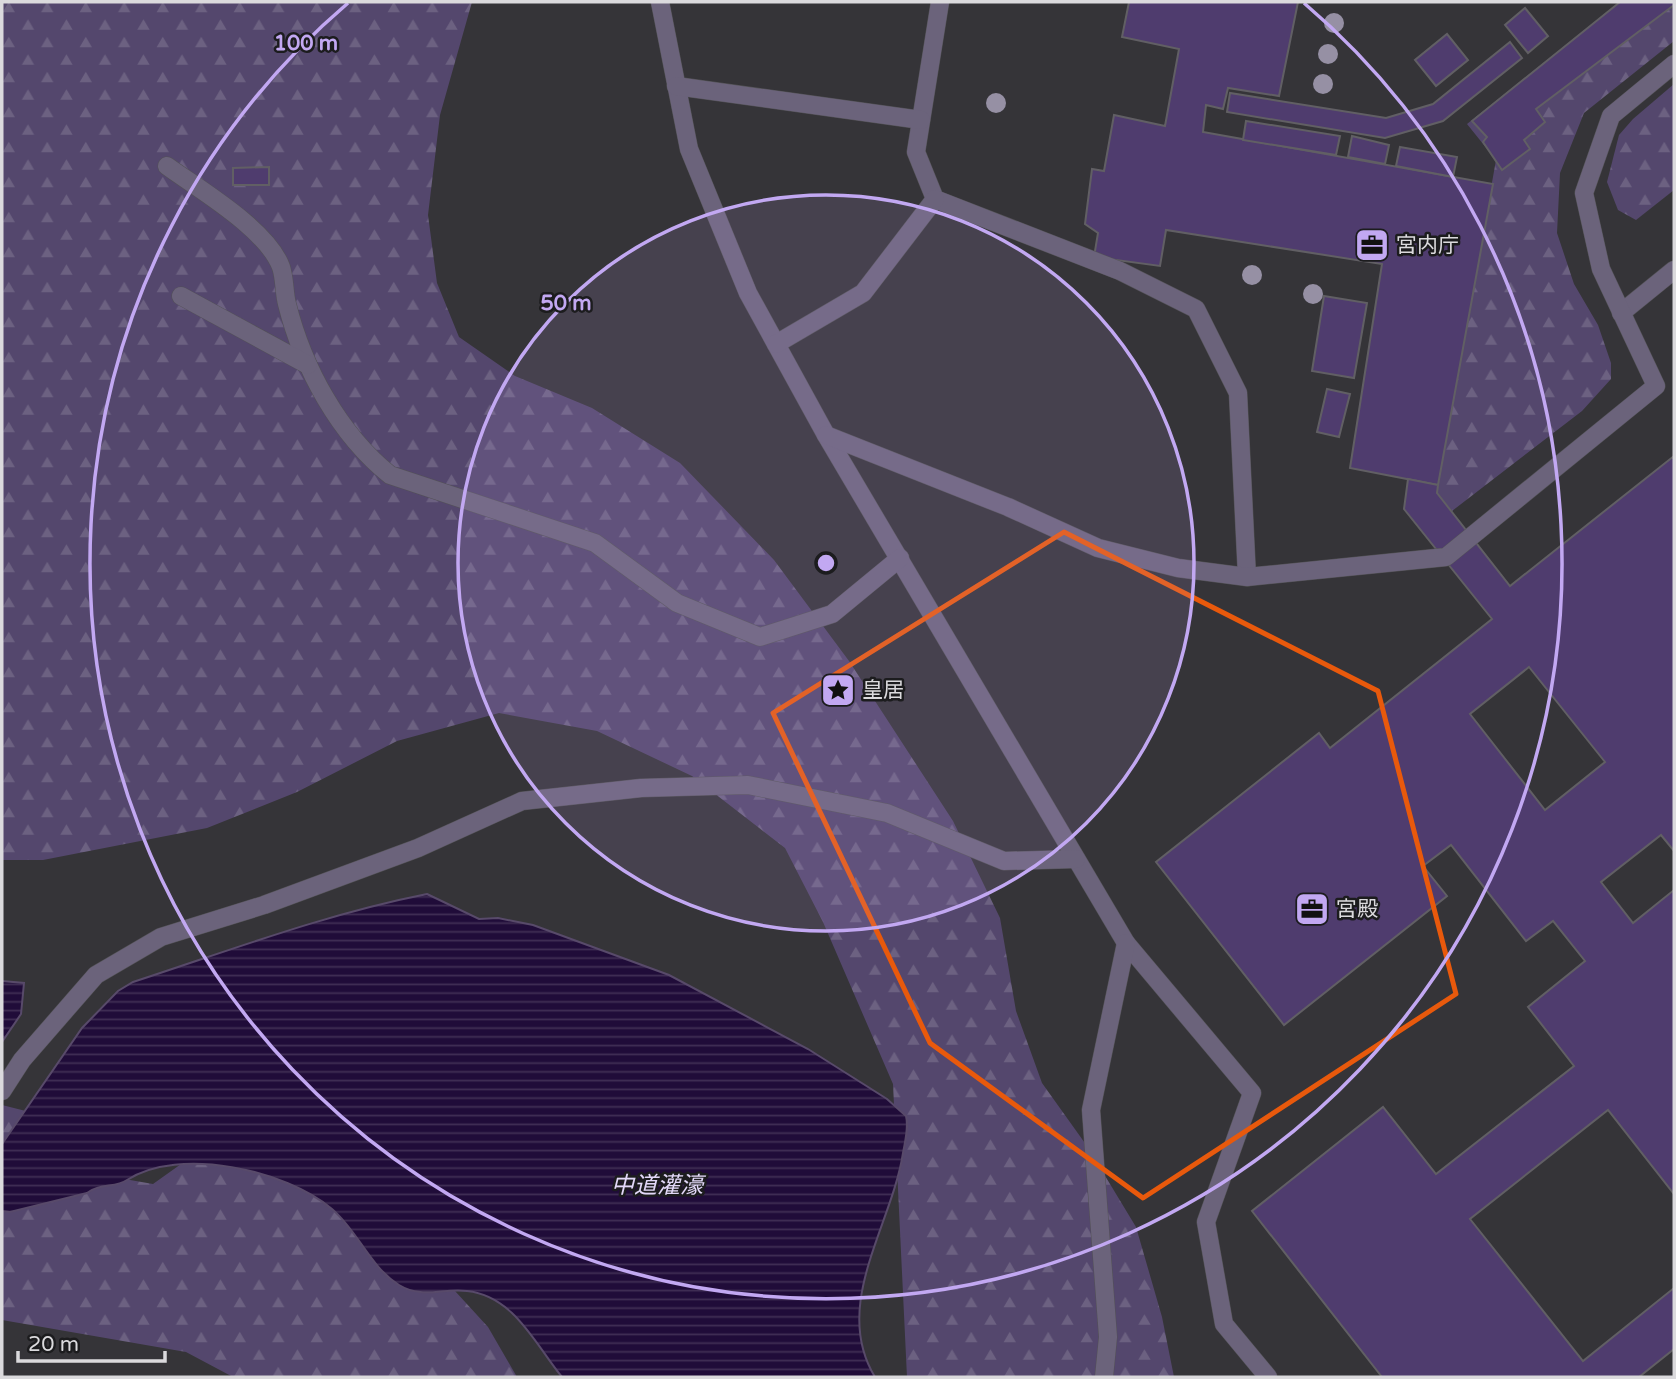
<svg xmlns="http://www.w3.org/2000/svg" width="1676" height="1379" viewBox="0 0 1676 1379" font-family="'Varela Round','Noto Sans JP',sans-serif">
	<style>
		.forest { fill: url(#forest-firs) }
		.water { fill: url(#water-rules); stroke: #584a6a; stroke-width: 2 }
		.building { fill: #4f3c6e; stroke: #615f64; stroke-width: 2; fill-rule: evenodd }
		.lines { fill: none; stroke-linecap: round; stroke-linejoin: round }
		.service-casing { stroke: #535256; stroke-width: 19 }
		.service { stroke: #6b637b; stroke-width: 18 }
		.tree { fill: #9690a4 }
		.marked { fill: none; stroke: #e8590c; stroke-width: 5; stroke-linejoin: round }
		.ring { fill: none; stroke: #c2a8f2; stroke-width: 3.5 }
		.labels { text-anchor: middle; dominant-baseline: central; stroke-width: 5; stroke-linejoin: round; paint-order: stroke }
		.poi-label { font-size: 21px; fill: #dbdadd; stroke: #1c1c1e; text-anchor: start }
		.water-label { font-size: 23px; font-style: italic; fill: #e2d8f8; stroke: #1c1c1e }
		.centre { fill: #c2a8f2; stroke: #1c1c1e; stroke-width: 3.5 }
		.ring-label { font-size: 21px; text-anchor: middle; font-weight: bold; fill: #c2a8f2; stroke: #1c1c1e; stroke-width: 5; stroke-linejoin: round; paint-order: stroke }
	</style>
	<defs>
		<pattern id="forest-firs" width="22" height="20" patternUnits="userSpaceOnUse" patternTransform="scale(1.75)"><rect width="22" height="20" fill="#54476d"/><path d="M5 1l3.5 6h-7zM16 11l3.5 6h-7z" fill="#6c6181"/></pattern>
		<pattern id="water-rules" width="6" height="5" patternUnits="userSpaceOnUse" patternTransform="scale(1.75)"><rect width="6" height="5" fill="#200c39"/><path d="M0 2.5h6" fill="none" stroke="#402f55"/></pattern>
	</defs>
	<rect width="100%" height="100%" fill="#353438"/>
	<g class="forest">
		<path d="M2,2H472L440,115L428,215L437,283L459,337L515,376L592,408L680,463L774,560L849,661L953,821L1000,918L1016,1011L1042,1083L1087,1146L1136,1227L1162,1317L1174,1377H907L893,1084L823,922L785,848L692,776L597,731L499,713L397,741L297,792L207,828L43,860H2Z"/>
		<path d="M1620,2H1674V41L1584,113L1560,173L1557,233L1574,284L1598,325L1611,363V379L1582,411L1452,511L1437,493L1496,160L1467,124Z"/>
		<path d="M1674,84V190L1636,220L1618,210L1607,182L1619,135L1633,119Z"/>
		<path d="M2,1105L77,1124L90,1173L153,1184L219,1137L411,1243L488,1327L517,1377H233L186,1352L2,1320Z"/>
	</g>
	<g class="water">
		<path d="M427,894L479,919L498,918L533,925L669,975L808,1049L887,1099L906,1116C909,1128 905,1141 903,1153C892,1225 831,1305 875,1377H562C535,1344 514,1296 467,1291C442,1288 422,1299 399,1285C370,1267 358,1231 332,1209C286,1170 179,1146 127,1180C115,1188 100,1183 87,1193L10,1212L2,1211V1144L82,1028L118,991L133,982C231,950 326,914 427,894Z"/>
		<path d="M2,981L24,983L21,1014L2,1042Z"/>
	</g>
	<g class="building">
		<path d="M1129,2H1298L1279,96L1228,88L1223,109L1206,105L1203,132L1493,184L1438,485L1350,468L1382,264L1166,230L1160,266L1094,257L1098,233L1085,224L1092,169L1104,171L1114,115L1165,126L1179,49L1122,37Z"/>
		<path d="M1620,2H1674V5L1536,109L1545,122L1524,140L1530,149L1502,170L1483,142L1487,137L1472,121Z"/>
		<path d="M1525,8L1548,36L1528,53L1505,25Z"/>
		<path d="M1447,34L1468,60L1436,86L1415,60Z"/>
		<path d="M1510,42L1522,58L1443,121L1385,138L1227,112L1230,93L1386,118L1433,104Z"/>
		<path d="M1246,121L1340,136L1336,155L1243,140Z"/>
		<path d="M1352,136L1389,145L1385,164L1348,157Z"/>
		<path d="M1400,147L1457,157L1453,177L1396,166Z"/>
		<path d="M269,167V185H233V168Z"/>
		<path d="M1324,296L1367,303L1354,378L1312,371Z"/>
		<path d="M1327,389L1350,394L1339,437L1317,432Z"/>
		<path d="M1674,456V851L1661,835L1601,882L1633,923L1674,890V1194L1608,1110L1470,1219L1583,1361L1674,1288V1349L1639,1377H1382L1252,1211L1383,1107L1436,1174L1574,1066L1528,1007L1585,961L1553,921L1526,941L1451,845L1423,866L1447,896L1284,1025L1156,862L1319,733L1330,748L1492,619L1404,509L1408,479L1438,485L1437,493L1510,586ZM1529,667L1605,762L1545,810L1470,714Z"/>
	</g>
	<g class="lines">
		<g class="service-casing">
			<g id="service">
				<path d="M660,2L689,149L748,293L826,435L1126,943L1252,1093L1206,1222L1224,1324L1268,1377"/>
				<path d="M940,2L916,152L935,199L1120,271L1196,309L1238,393L1247,577"/>
				<path d="M676,86L921,120"/>
				<path d="M167,166C200,190 267,229 281,267C285,279 284,293 287,304C303,368 339,434 390,475L595,543L677,603L760,637L832,614L900,558"/>
				<path d="M181,296L308,365"/>
				<path d="M1621,313L1674,270"/>
				<path d="M776,344L863,293L935,199"/>
				<path d="M826,435L1008,507L1098,548L1178,568L1247,577L1446,557L1656,386L1601,269L1584,193L1611,116L1674,64"/>
				<path d="M2,1091L22,1060L96,975L161,937L264,905L418,848L522,801L641,788L748,785L887,813L1004,861L1076,859"/>
				<path d="M1104,1377L1108,1337L1091,1110L1126,943"/>
			</g>
		</g>
		<use href="#service" class="service"/>
	</g>
	<g class="tree">
		<circle cx="1334" cy="23" r="10"/>
		<circle cx="1328" cy="54" r="10"/>
		<circle cx="1323" cy="84" r="10"/>
		<circle cx="996" cy="103" r="10"/>
		<circle cx="1252" cy="275" r="10"/>
		<circle cx="1313" cy="294" r="10"/>
	</g>
	<path class="marked" d="M1064,532L1378,691L1456,994L1143,1198L930,1043L773,713Z"/>
	<circle cx="826" cy="563" r="368" fill="#c2a8f2" fill-opacity=".12"/>
	<g class="ring">
		<circle cx="826" cy="563" r="368"/>
		<path d="M1304 3A736 736 0 1 1 348 3"/>
	</g>
	<defs>
		<g id="office-square" transform="scale(1.75)"><rect x="-9" y="-9" width="18" height="18" rx="4" fill="#c2a8f2" stroke="#1c1c1e"/><path d="M-6-3h4V-5.5h4V-3h4V5H-6ZM-1-4.5V-3h2v-1.5ZM-6 0V1H6V0Z" fill="#111"/></g>
		<g id="sight-square" transform="scale(1.75)"><rect x="-9" y="-9" width="18" height="18" rx="4" fill="#c2a8f2" stroke="#1c1c1e"/><path d="M0-6L1.8-2.2L6-1.7L2.9 1.2L3.7 5.4L0 3.3L-3.7 5.4L-2.9 1.2L-6-1.7L-1.8-2.2Z" fill="#111"/></g>
	</defs>
	<g fill-rule="evenodd">
		<use href="#office-square" x="1372" y="245"/>
		<use href="#sight-square" x="838" y="690"/>
		<use href="#office-square" x="1312" y="909"/>
	</g>
	<g class="labels">
		<g class="poi-label">
			<text x="1396" y="245">宮内庁</text>
			<text x="862" y="690">皇居</text>
			<text x="1336" y="909">宮殿</text>
		</g>
		<g class="water-label">
			<text x="657" y="1186">中道灌濠</text>
		</g>
	</g>
	<circle cx="826" cy="563" r="10" class="centre"/>
	<g class="ring-label">
		<text x="306" y="50">100 m</text>
		<text x="566" y="310">50 m</text>
	</g>
	<rect width="1676" height="1379" fill="none" stroke="#dbdadd" stroke-width="7"/>
	<path d="M18 1351v10h147v-10" fill="none" stroke="#dbdadd" stroke-width="3.5"/>
	<text x="28" y="1351" font-size="21" fill="#dbdadd" stroke="#1c1c1e" stroke-width="5" paint-order="stroke">20 m</text>
</svg>
